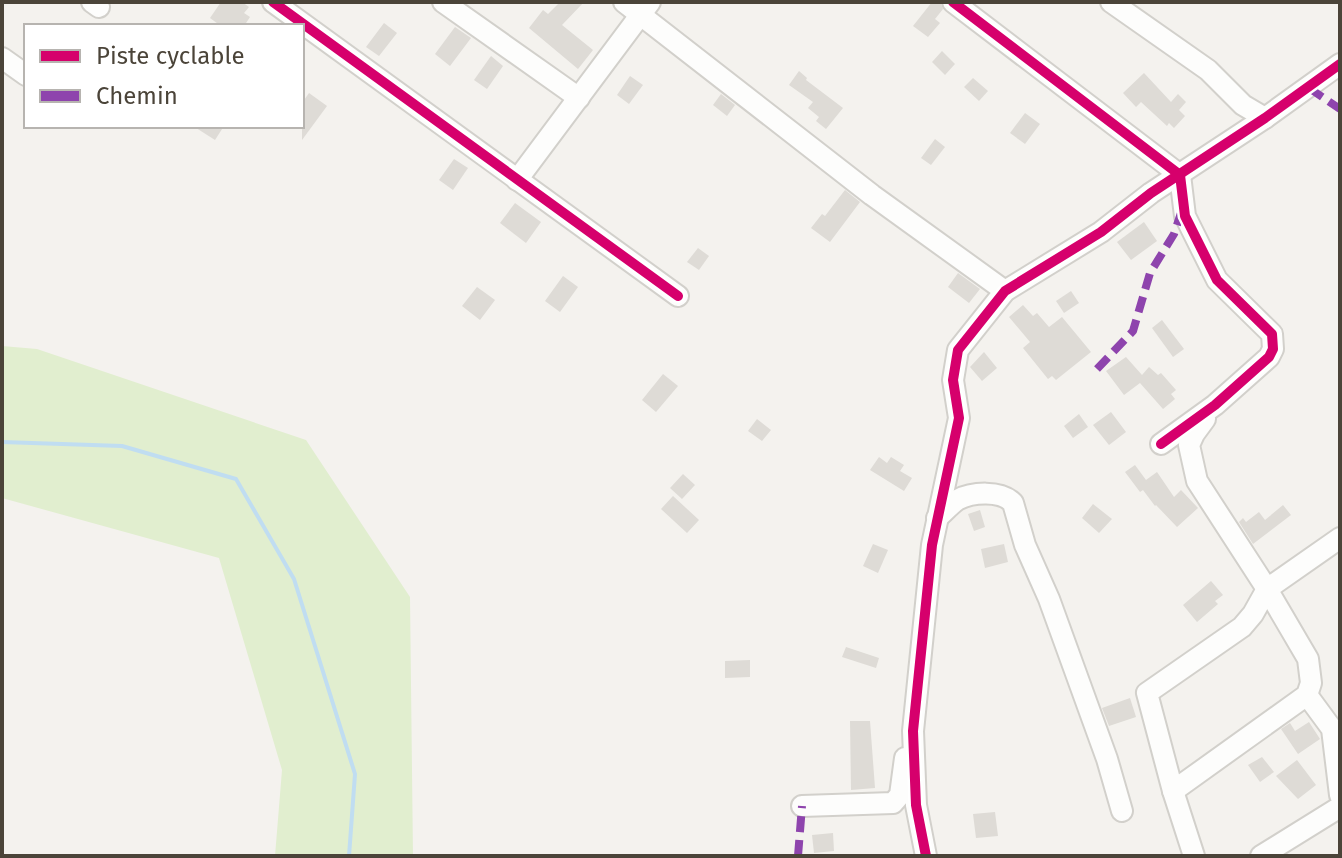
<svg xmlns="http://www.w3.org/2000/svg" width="1342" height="858" viewBox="0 0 1342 858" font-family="'Fira Sans',sans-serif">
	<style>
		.green { fill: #e1eecf }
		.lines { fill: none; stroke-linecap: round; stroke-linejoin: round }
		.stream { stroke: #c0ddf1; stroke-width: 4 }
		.building { fill: #dedbd6 }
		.minor-casing { stroke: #d2d0cb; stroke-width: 24 }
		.minor { stroke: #fdfdfc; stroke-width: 20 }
		.quiet { stroke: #8e44ad; stroke-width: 8; stroke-dasharray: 16 8; stroke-linecap: butt }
		.cycleway-casing { stroke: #fff; stroke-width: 15 }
		.cycleway { stroke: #d6006c; stroke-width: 10 }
	</style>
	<rect width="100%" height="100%" fill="#f4f2ee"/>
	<path class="green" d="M2,346L37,349L306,440L410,597L413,856H275L282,770L219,558L2,498Z"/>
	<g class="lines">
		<path class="stream" d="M2,442L122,446L236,479L294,579L355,774L349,856"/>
	</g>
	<g class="building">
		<path d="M221,2H242L249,7L244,13L250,17L244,26H221L210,18Z"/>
		<path d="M560,2H584L562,25L593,50L578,69L529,28L543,10L548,14Z"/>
		<path d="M932,2H940L943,9L935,19L940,23L928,37L913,26Z"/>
		<path d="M384,23L397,33L379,56L366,47Z"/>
		<path d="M455,27L471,38L450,66L435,54Z"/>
		<path d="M942,51L955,64L945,75L932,62Z"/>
		<path d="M491,56L503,66L487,89L474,80Z"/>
		<path d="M799,71L807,78L806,80L843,108L826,129L816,121L819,117L808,108L813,102L789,85Z"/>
		<path d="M1144,73L1171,102L1178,94L1186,102L1179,110L1185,116L1174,128L1169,123L1167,126L1141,102L1136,107L1123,93Z"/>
		<path d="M630,76L643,85L629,104L617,95Z"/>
		<path d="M973,78L988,91L979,101L964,87Z"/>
		<path d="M309,93L327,106L302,140V103Z"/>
		<path d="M721,94L735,105L727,116L713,105Z"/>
		<path d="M1025,113L1040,124L1025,144L1010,133Z"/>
		<path d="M193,126H224L215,140Z"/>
		<path d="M935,139L945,147L931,165L921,158Z"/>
		<path d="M454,159L468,168L453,190L439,180Z"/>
		<path d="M845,190L860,202L830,242L811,228L822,214L825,216Z"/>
		<path d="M515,203L541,222L526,243L500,223Z"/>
		<path d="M1144,222L1157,241L1131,260L1117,242Z"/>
		<path d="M698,248L709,256L699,270L687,262Z"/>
		<path d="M958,273L980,289L969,303L948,287Z"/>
		<path d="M563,276L578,287L560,312L545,301Z"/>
		<path d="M477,287L495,300L480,320L462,306Z"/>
		<path d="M1071,291L1079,303L1064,313L1056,301Z"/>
		<path d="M1023,305L1033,316L1037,313L1049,327L1062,317L1091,352L1056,380L1052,376L1048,379L1023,348L1030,342L1009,317Z"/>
		<path d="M1162,320L1184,349L1173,357L1152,328Z"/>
		<path d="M984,352L997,368L982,381L970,367Z"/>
		<path d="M1126,357L1142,375L1149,367L1158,375L1161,373L1176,390L1171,394L1175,399L1163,409L1140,383L1124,395L1106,371Z"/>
		<path d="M663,374L678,386L656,412L642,400Z"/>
		<path d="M1111,412L1126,432L1109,445L1093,425Z"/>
		<path d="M1079,414L1088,427L1073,438L1064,426Z"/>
		<path d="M757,419L771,430L762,441L748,431Z"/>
		<path d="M879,457L887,463L891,457L904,465L900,471L912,478L904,491L870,470Z"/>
		<path d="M1135,465L1146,480L1157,472L1174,497L1181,490L1198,508L1177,527L1156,505L1155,506L1143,490L1140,492L1125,472Z"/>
		<path d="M683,474L695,485L682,499L670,488Z"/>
		<path d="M673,496L699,520L687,533L661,509Z"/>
		<path d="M1093,504L1112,519L1099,533L1082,518Z"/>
		<path d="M1283,505L1291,515L1253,544L1239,522L1243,518L1246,522L1259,512L1265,520Z"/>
		<path d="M980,510L985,527L974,531L968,514Z"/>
		<path d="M873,544L888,550L878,573L863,566Z"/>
		<path d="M1004,544L1008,562L985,568L981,549Z"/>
		<path d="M1211,581L1223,595L1215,601L1218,604L1197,622L1183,605Z"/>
		<path d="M846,647L879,658L876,668L842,657Z"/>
		<path d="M750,660V677L725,678V661Z"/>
		<path d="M1130,698L1136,717L1109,726L1102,708Z"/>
		<path d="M850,721H870L875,788L851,790Z"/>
		<path d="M1309,722L1320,739L1298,754L1281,729L1290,723L1295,731Z"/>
		<path d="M1262,757L1274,772L1260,782L1248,765Z"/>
		<path d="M1297,760L1316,785L1298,799L1276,776Z"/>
		<path d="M995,812L998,836L976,838L973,814Z"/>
		<path d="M833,833L834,851L814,853L812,835Z"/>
	</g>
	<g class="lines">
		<g class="minor-casing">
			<g id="minor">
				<path d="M92,2L99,7"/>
				<path d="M273,2L678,296"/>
				<path d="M443,2L579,98"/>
				<path d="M624,2L872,195L1005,291"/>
				<path d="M953,2L1180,175L1185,216L1217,280L1272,334L1273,349L1269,357L1215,405L1161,444"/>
				<path d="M1111,2L1208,70L1243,105L1265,118"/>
				<path d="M2,58L26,75"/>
				<path d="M517,180L650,2"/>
				<path d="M937,518C944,512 950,505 957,500C972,492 1001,490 1013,503L1025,545L1049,599L1107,759L1122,811"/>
				<path d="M1307,695L1332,729L1340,795"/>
				<path d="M1173,791L1307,695L1311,683L1308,659L1267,589L1197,481L1189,445L1194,434L1205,419"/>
				<path d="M802,806L893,803L900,795L905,758"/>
				<path d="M926,856L916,805L913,731L932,545L959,418L953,380L958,350L1005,291L1101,232L1151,193L1265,118L1340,64"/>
				<path d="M1194,856L1173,791L1147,693L1242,627L1253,614L1267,589L1340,538"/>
				<path d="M1261,856L1340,807"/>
			</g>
		</g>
		<use href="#minor" class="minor"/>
		<g class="quiet">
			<path d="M1309,88L1340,109"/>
			<path d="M1097,369L1133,331L1150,273L1174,234L1183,207"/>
			<path d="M798,856L802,806"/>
		</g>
		<g class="cycleway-casing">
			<g id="cycleway">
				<path d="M273,2L678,296"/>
				<path d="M953,2L1180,175L1185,216L1217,280L1272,334L1273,349L1269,357L1215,405L1161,444"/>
				<path d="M926,856L916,805L913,731L932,545L959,418L953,380L958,350L1005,291L1101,232L1151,193L1265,118L1340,64"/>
			</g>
		</g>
		<use href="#cycleway" class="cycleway"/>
	</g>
	<rect width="1342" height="858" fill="none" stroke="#4b4439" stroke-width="8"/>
	<rect x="24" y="24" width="280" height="104" fill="#ffffff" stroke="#b7b4b0" stroke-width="2"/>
	<rect x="40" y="50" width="40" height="12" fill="#d6006c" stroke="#b7b4b0" stroke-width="2"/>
	<text x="96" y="64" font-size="24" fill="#4b4439">Piste cyclable</text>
	<rect x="40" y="90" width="40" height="12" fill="#8e44ad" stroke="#b7b4b0" stroke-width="2"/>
	<text x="96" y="104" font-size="24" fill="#4b4439">Chemin</text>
</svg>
